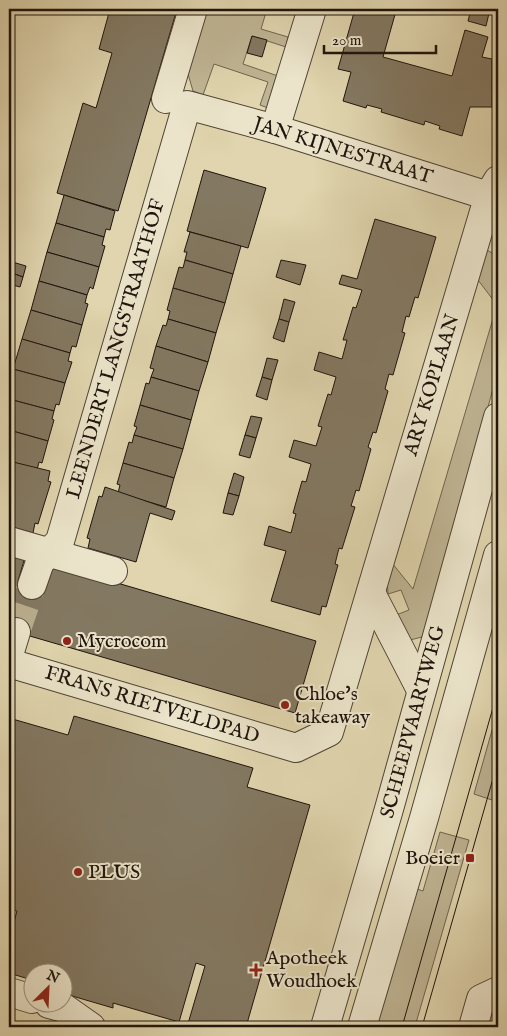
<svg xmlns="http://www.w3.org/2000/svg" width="507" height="1036" viewBox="0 0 507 1036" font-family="'IM FELL English',serif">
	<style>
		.green { fill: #bfb493; stroke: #6f6450 }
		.building { fill: #837861; stroke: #1f140d }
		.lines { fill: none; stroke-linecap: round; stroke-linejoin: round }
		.minor-tunnel { stroke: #b9ae8e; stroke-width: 28; stroke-dasharray: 28 14; stroke-linecap: butt }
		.minor-casing { stroke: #4f4435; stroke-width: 30 }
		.minor { stroke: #ebe4ca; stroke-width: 28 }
		.tram { stroke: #1f140d; stroke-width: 1 }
		.poi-dot { fill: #8f2418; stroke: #ebe4ca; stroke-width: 2 }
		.labels { text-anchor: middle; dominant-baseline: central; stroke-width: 4; stroke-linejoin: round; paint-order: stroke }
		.street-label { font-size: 20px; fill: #1f140d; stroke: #ebe4ca }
		.poi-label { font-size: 20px; fill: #1f140d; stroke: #ebe4ca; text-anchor: start }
	</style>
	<rect width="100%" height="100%" fill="#e0d5ae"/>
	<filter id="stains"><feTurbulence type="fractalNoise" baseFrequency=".004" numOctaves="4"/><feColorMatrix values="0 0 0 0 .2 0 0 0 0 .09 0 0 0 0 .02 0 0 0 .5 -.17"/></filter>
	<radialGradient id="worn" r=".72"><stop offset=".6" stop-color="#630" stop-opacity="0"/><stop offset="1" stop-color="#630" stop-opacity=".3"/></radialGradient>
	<g class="green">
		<path d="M206,9H267L261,29L288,37L286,47L252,36L243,64L278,76L268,108L260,105L268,82L214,64L203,95L193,91L188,74Z"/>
		<path d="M498,241V370L426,636L406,641L396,615L409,610L401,590L388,594L387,577L392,563L413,589L497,305L475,276L487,250L492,253Z"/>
		<path d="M498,709V802L474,794Z"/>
		<path d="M440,832L469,840L416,1023L429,1027H374L414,888L423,891Z"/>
	</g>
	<g class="building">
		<path d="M110,9H177L118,211L57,193L83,103L96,108L112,53L99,49Z"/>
		<path d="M355,9L396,11L383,57L452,76L465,30L488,37L482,57L492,59V107H470L462,136L439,129L440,126L425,121L424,125L381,112L382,109L367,105L366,108L343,101L351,72L338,69Z"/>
		<path d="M471,9H490L486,26L468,21Z"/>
		<path d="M252,36L267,40L262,57L247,53Z"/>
		<path d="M204,170L266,188L248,248L187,231Z"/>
		<path d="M64,195L115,211L110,230L106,229L104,237L56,223Z"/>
		<path d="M375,219L436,237L418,298L415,297L409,317L406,316L402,332L405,333L393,375L389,374L385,389L388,391L376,433L373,432L368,447L371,449L359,491L356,490L351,506L355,507L342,549L339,548L335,564L338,565L326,607L322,606L320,615L271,601L286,551L264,545L269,526L291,533L296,514L293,513L302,481L306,482L311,464L289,457L294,440L316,446L322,427L318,426L328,394L331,395L336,377L314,370L319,352L342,359L347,340H343L353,307L356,308L362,290L339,284L342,275L357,279Z"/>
		<path d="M56,223L104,237L102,245L105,246L99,267L47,252Z"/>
		<path d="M190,232L241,246L233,274L185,260L187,252H184Z"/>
		<path d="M47,252L99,267L93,289L90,287L87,295L39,281Z"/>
		<path d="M185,260L233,274L225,303L173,288L179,267L183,268Z"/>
		<path d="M281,260L306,265L300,285L276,277Z"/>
		<path d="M9,261L26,266L23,277L9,272Z"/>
		<path d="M9,272L23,277L20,287L9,284Z"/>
		<path d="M39,281L87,295L85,303L88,304L82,325L31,310Z"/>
		<path d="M173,288L225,303L216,333L168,319L170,311L167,310Z"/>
		<path d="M284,299L295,302L289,322L279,319Z"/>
		<path d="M31,310L82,325L76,347L72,346L70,353L22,339Z"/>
		<path d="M168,319L216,333L208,362L156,346L163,325L166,326Z"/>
		<path d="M279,319L289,322L284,342L273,338Z"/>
		<path d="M22,339L70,353L68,361L72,362L65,383L13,369Z"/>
		<path d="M156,346L208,362L199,391L151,377L154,369L150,368Z"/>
		<path d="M267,358L278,360L272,380L262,377Z"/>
		<path d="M13,369L65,383L59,405L56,404L54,411L9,399V385Z"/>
		<path d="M151,377L199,391L191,420L140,405L146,383L149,384Z"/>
		<path d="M262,377L272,380L267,400L256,396Z"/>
		<path d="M9,399L54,411L52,419L54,420L48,441L9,430Z"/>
		<path d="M140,405L191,420L183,449L134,435L137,427L134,426Z"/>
		<path d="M251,416L262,418L256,438L245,435Z"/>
		<path d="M9,430L48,441L42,463L39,462L37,470L9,461Z"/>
		<path d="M134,435L183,449L174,478L123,463L129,442L132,443Z"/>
		<path d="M245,435L256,438L250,458L239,455Z"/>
		<path d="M9,461L50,471L48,481L51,482L38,524L35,523L33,533L9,526Z"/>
		<path d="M123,463L174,478L166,507L118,493L120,485L117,484Z"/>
		<path d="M234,473L244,477L239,496L228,493Z"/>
		<path d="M105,487L175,511L172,520L150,513L136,562L88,548L90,539L87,538L99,496L102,497Z"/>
		<path d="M228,493L239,496L233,515L223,513Z"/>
		<path d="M9,552L25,557L18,581L44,589L49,571L59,566L316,641L295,713L9,630Z"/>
		<path d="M74,716L253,768L247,787L310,805L246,1027H187L205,966L196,963L179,1022L113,1003V1008L62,993V974H32V980L9,973V940L17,911L9,909V718L68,735Z"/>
	</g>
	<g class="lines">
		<path class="minor-tunnel" d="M16,632L32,585"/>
		<g class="minor-casing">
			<g id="minor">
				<path d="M166,99L193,9"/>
				<path d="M275,129L312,9"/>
				<path d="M9,541L113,571"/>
				<path d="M32,585L40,562L60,541L187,105L275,129L498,199"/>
				<path d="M371,593L421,690"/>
				<path d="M9,655L16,632"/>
				<path d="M9,663L296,748L329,732L489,195L498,180"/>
				<path d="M9,992L32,999"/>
				<path d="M49,1004L64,1008L91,1027"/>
				<path d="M325,1027L389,809L498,417"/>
				<path d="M362,1027L424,818L498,555"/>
				<path d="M473,1027L481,999L498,991"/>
			</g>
		</g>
		<use href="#minor" class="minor"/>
		<g class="tram">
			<path d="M402,1027L498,690"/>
			<path d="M422,1027L498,761"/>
		</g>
	</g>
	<g class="poi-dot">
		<circle cx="67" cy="641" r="5"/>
		<circle cx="285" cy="705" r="5"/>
		<rect x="465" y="853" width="10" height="10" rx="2.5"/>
		<circle cx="78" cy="872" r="5"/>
		<path d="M253.5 962.5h5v5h5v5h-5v5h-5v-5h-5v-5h5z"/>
	</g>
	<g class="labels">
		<g class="street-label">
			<text transform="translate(343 151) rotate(17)">JAN KIJNESTRAAT</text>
			<text transform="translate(116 349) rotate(-74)">LEENDERT LANGSTRAATHOF</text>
			<text transform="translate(432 385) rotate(-73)">ARY KOPLAAN</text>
			<text transform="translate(152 705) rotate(17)">FRANS RIETVELDPAD</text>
			<text transform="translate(413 722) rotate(-75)">SCHEEPVAARTWEG</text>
		</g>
		<g class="poi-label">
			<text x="77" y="641">Mycrocom</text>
			<text x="295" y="694">Chloe's<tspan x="295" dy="23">takeaway</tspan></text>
			<text x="460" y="858" text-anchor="end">Boeier</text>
			<text x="88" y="872">PLUS</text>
			<text x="266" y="958">Apotheek<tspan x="266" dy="23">Woudhoek</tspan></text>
		</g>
	</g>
	<rect width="507" height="1036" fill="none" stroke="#e0d5ae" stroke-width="30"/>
	<rect x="10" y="10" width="487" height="1016" fill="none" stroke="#1f140d" stroke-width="2.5"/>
	<rect x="15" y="15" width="477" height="1006" fill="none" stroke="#1f140d"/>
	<g transform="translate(48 988) rotate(24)"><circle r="24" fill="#ebe4ca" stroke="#99917e"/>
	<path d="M0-4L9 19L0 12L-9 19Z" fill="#8f2418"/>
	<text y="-8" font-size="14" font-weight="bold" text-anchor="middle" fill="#1f140d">N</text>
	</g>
	<path d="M324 45v8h112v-8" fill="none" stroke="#1f140d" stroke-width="2.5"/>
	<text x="332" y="45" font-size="15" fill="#1f140d" stroke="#ebe4ca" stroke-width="4" paint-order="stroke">20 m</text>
	<rect width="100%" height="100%" filter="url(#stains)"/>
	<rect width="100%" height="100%" fill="url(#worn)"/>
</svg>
